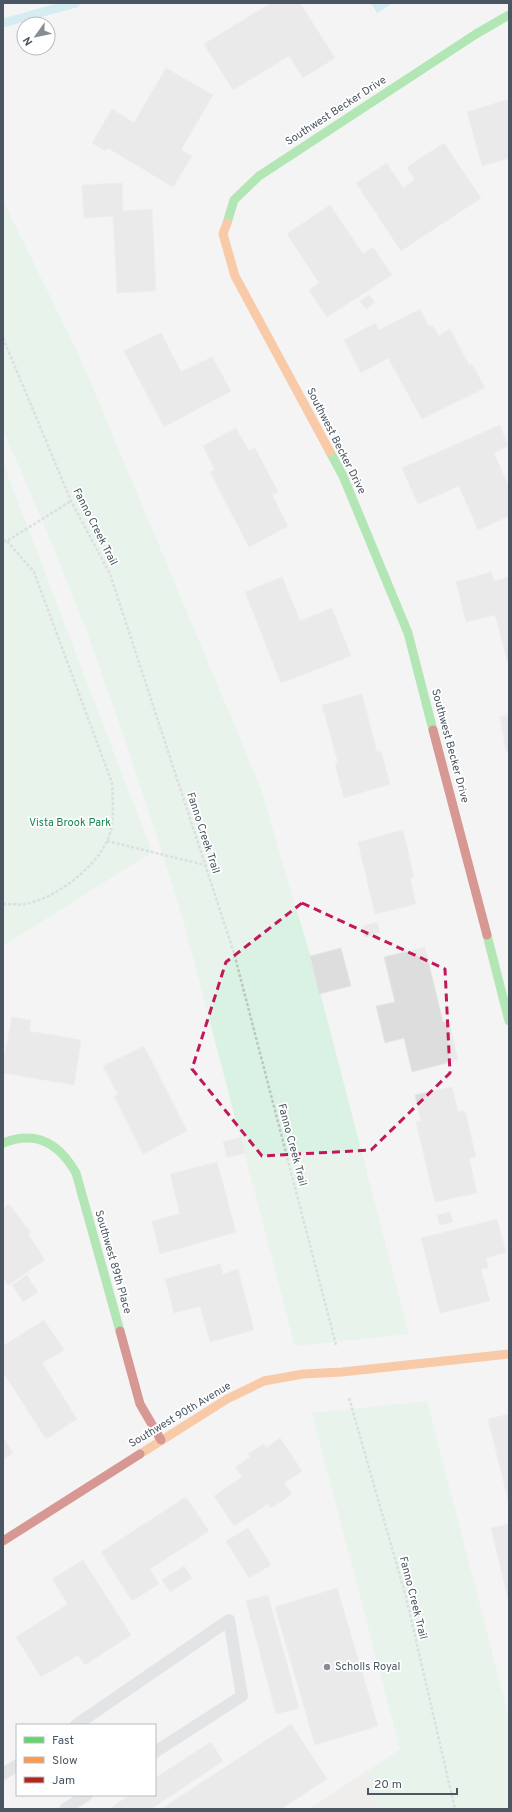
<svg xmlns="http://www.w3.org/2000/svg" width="512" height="1812" viewBox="0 0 512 1812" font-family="Overpass,sans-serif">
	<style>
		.commercial { fill: #e8e7e3 }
		.green { fill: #d9f2e3 }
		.water { fill: #aee2f0 }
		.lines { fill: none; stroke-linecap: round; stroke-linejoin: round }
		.stream { stroke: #aee2f0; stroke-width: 9 }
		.building { fill: #ddddde; stroke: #e5e6e7 }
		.path { stroke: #bcc7c4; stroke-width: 2.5; stroke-dasharray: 3 2; stroke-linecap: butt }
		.lane { stroke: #ced0d2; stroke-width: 12 }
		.fast { stroke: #63d668; stroke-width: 9 }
		.slow { stroke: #ff974d; stroke-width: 9 }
		.jam { stroke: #b3261e; stroke-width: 9 }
		.marked { fill: none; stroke: #c2185b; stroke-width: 3; stroke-dasharray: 8 5; stroke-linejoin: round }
		.poi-dot { fill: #868d94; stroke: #fff; stroke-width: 1.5 }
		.labels { text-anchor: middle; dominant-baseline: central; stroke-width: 3.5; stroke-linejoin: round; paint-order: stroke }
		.street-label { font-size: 11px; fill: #4a5661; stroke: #fff }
		.park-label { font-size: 11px; fill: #17864f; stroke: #fff }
		.poi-label { font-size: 11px; fill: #4a5661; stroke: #fff; text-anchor: start }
	</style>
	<rect width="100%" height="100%" fill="#f4f4f4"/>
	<path class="commercial" d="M368,1770L378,1809H309Z"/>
	<g class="green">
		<path d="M3,201L79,355L260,786L313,965L409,1334L295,1346L184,923L161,849L122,731L88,635L43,522L3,430Z"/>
		<path d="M3,463L152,852L3,946Z"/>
		<path d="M427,1401L509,1717V1809H378L368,1771L400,1749L312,1413Z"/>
	</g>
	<path class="water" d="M371,3H393L377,13Z"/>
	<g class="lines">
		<path class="stream" d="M3,23L76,3"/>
	</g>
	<g class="building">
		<path d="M271,3H300L335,58L303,78L289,56L233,90L204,44Z"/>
		<path d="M166,68L213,95L181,150L192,156L173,187L108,148L106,151L92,143L112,109L134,123Z"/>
		<path d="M509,99V158L482,166L467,112Z"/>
		<path d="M444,143L481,198L401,251L356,183L387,163L403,188L415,180L407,167Z"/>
		<path d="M122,183L123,211L152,209L156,291L117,293L113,216L84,218L82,185Z"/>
		<path d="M330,205L363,254L373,247L392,275L327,317L309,290L319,283L287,234Z"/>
		<path d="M369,295L375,302L366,309L360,301Z"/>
		<path d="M420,309L429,327L432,325L439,336L450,329L469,365L472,364L485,388L422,419L388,358L361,373L344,340L375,323L379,330Z"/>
		<path d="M161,333L181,372L212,357L231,391L164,427L124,351Z"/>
		<path d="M500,425L508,446L494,453L509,487V516L478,530L459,486L418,504L402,468Z"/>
		<path d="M236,428L249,451L255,448L278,492L272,495L288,526L249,547L210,472L215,470L203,446Z"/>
		<path d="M491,572L494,581L509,577V667L495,615L466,622L456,582Z"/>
		<path d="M282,577L300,621L332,608L351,656L281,683L245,592Z"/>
		<path d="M362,694L377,752L381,751L390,784L344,798L335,764L338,763L322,705Z"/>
		<path d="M509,715V751H506L500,717Z"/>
		<path d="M403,830L414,877L410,879L416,904L375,914L358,842Z"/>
		<path d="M377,922L380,932L365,937L363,926Z"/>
		<path d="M425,947L443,1022L449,1020L458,1060L412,1072L404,1038L385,1043L376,1006L395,1002L384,957Z"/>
		<path d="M341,948L351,986L319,994L310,956Z"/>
		<path d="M12,1017L31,1020L29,1031L81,1040L74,1085L3,1073V1063Z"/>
		<path d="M144,1046L187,1131L143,1154L114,1096L118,1095L103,1066Z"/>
		<path d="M452,1087L458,1112L465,1111L476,1157L469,1158L477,1193L435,1202L416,1122L421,1121L415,1095Z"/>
		<path d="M241,1137L246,1153L227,1157L223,1142Z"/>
		<path d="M217,1162L236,1232L160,1254L152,1221L180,1214L170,1174Z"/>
		<path d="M9,1204L31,1233L28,1234L45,1260L8,1285L3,1277V1209Z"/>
		<path d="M450,1212L453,1222L439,1225L437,1215Z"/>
		<path d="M497,1219L506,1252L486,1258L488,1268L481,1269L490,1301L440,1313L421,1238Z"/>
		<path d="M220,1264L223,1274L238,1269L254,1330L210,1342L200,1306L174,1313L165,1279Z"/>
		<path d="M27,1275L38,1292L23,1302L12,1285Z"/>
		<path d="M44,1320L64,1350L42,1363L77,1419L46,1439L3,1372V1346Z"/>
		<path d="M509,1414V1504L488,1419Z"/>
		<path d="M3,1437L13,1453L3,1459Z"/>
		<path d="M280,1438L302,1471L284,1483L292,1494L271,1508L268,1504L234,1526L214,1496L242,1477L235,1467L250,1457L248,1454L264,1444L266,1448Z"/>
		<path d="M186,1497L209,1531L150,1569L159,1584L132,1601L101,1552Z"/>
		<path d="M509,1524V1603L491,1528Z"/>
		<path d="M248,1528L271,1565L249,1578L226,1541Z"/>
		<path d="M83,1560L131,1635L85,1665L78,1655L41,1677L16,1637L68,1604L52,1579Z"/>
		<path d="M184,1566L192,1578L170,1592L162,1580Z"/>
		<path d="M337,1588L378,1726L315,1745L275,1607Z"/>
		<path d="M268,1595L299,1708L276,1714L246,1601Z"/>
		<path d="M291,1724L327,1779L281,1809H161Z"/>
		<path d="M211,1742L223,1761L151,1809H109L130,1795H155V1778Z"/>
	</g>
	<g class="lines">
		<g class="path">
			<path d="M3,338L71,501L110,574L234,953L336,1345"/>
			<path d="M3,541H7L71,501"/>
			<path d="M107,841L205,865"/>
			<path d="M3,904C10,904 18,905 24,904C54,900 95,868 107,841C115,824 113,802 112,783L34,572L7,541"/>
			<path d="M349,1398L406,1597L455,1809"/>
		</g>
		<g class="lane">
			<path d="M76,1725L229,1620L242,1696L155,1752"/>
			<path d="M3,1774L17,1765"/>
			<path d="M65,1809L87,1795"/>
		</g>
		<g class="fast">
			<path d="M227,223L234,200L259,176L476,34L509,15"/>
			<path d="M330,452L343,476L408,633L433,730"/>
			<path d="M487,935L509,1021"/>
			<path d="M3,1143C36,1130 59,1143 76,1173L120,1331"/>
		</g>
		<g class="slow">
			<path d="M227,223L223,234L235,276L330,452"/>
			<path d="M140,1454L227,1399L264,1381L303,1374L342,1372L509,1354"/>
		</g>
		<g class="jam">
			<path d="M433,730L487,935"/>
			<path d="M120,1331L140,1404L161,1440"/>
			<path d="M3,1541L140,1454"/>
		</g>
	</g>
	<path d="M0 0H512V1812H0ZM302,903L445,969L450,1073L371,1150L262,1156L192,1069L226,962Z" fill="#f4f4f4" fill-opacity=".55" fill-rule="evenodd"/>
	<path class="marked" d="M302,903L445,969L450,1073L371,1150L262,1156L192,1069L226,962Z"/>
	<circle class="poi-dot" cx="327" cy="1667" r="4"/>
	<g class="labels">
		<g class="street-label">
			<text transform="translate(336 111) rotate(-33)">Southwest Becker Drive</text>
			<text transform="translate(336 441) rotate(63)">Southwest Becker Drive</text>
			<text transform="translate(95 527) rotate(63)">Fanno Creek Trail</text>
			<text transform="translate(450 746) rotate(75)">Southwest Becker Drive</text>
			<text transform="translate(203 833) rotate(72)">Fanno Creek Trail</text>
			<text transform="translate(292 1145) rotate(75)">Fanno Creek Trail</text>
			<text transform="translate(113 1262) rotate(74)">Southwest 89th Place</text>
			<text transform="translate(180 1415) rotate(-31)">Southwest 90th Avenue</text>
			<text transform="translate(413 1598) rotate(76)">Fanno Creek Trail</text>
		</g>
		<g class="park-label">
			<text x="70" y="823">Vista Brook Park</text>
		</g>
		<g class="poi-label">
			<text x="335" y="1667">Scholls Royal</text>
		</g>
	</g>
	<rect width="512" height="1812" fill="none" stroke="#4a5661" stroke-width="8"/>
	<rect x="16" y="1724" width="140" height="72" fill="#ffffff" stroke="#b7bbc0"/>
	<rect x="24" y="1737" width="20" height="6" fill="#63d668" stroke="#b7bbc0"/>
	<text x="52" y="1744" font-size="12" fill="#4a5661">Fast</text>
	<rect x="24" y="1757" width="20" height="6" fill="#ff974d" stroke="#b7bbc0"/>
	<text x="52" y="1764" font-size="12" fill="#4a5661">Slow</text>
	<rect x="24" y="1777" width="20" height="6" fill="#b3261e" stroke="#b7bbc0"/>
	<text x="52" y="1784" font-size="12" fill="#4a5661">Jam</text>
	<g transform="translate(36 36) rotate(237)"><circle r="19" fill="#ffffff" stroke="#b7bbc0"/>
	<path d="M0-3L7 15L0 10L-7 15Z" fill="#868d94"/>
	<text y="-6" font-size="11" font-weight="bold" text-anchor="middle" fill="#4a5661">N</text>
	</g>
	<path d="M368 1788v6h89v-6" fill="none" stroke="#4a5661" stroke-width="2"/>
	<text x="374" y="1788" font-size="12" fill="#4a5661" stroke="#ffffff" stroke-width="3" paint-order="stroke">20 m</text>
</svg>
